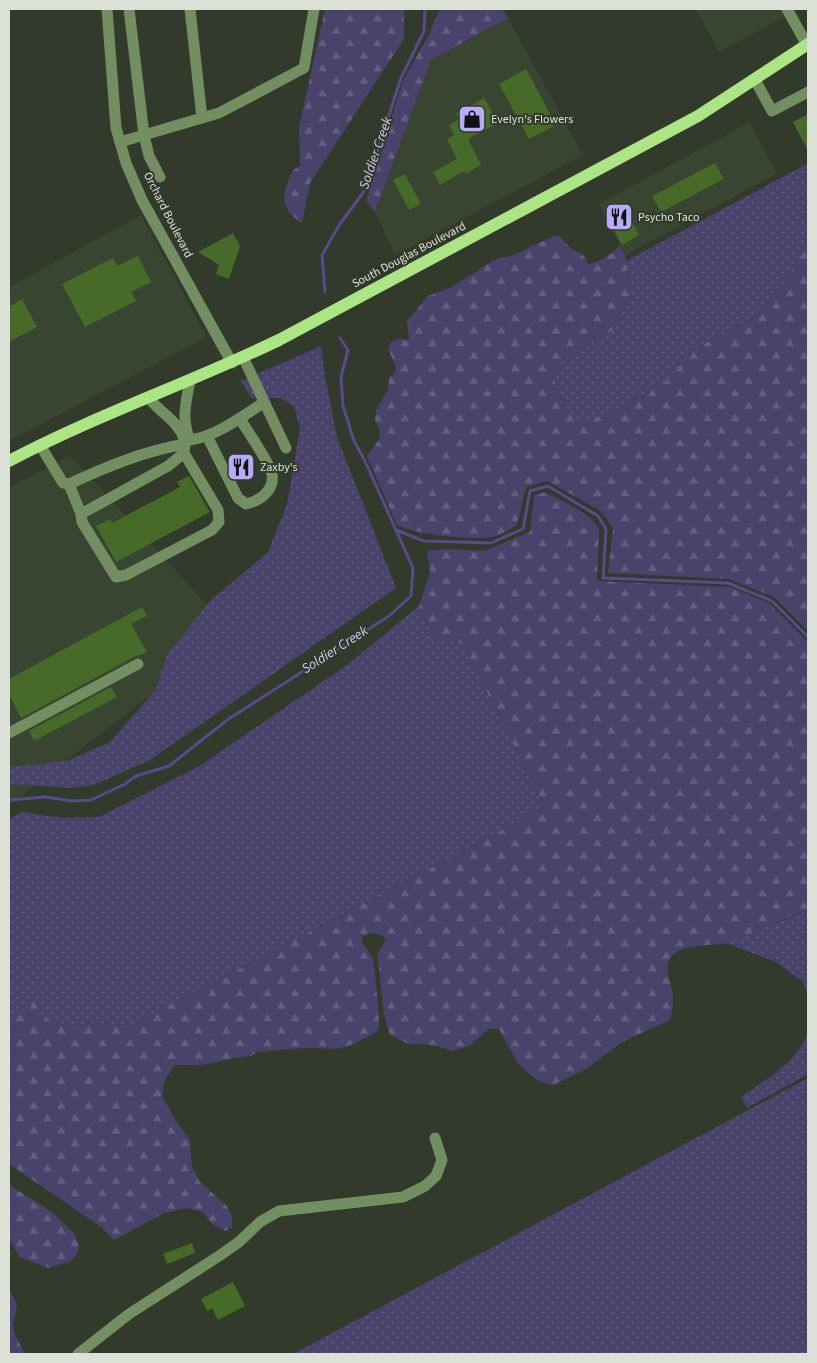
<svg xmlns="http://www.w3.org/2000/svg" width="817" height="1363" viewBox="0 0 817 1363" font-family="'Source Sans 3',sans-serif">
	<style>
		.built { fill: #384530 }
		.grass { fill: url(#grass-dots) }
		.forest { fill: url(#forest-firs) }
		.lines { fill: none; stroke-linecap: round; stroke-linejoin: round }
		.stream { stroke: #584a8c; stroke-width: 3 }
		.building { fill: #466b28 }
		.minor { stroke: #738e60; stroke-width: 11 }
		.major { stroke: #ace584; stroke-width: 12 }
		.labels { text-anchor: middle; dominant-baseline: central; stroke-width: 4; stroke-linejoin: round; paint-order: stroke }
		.poi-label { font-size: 12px; fill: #dbe1d7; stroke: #313a2b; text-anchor: start }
		.street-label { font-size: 12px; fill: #dbe1d7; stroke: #313a2b }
		.water-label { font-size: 14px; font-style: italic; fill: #d1cbf2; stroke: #313a2b }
	</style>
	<defs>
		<pattern id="grass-dots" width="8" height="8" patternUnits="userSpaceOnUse" patternTransform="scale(1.25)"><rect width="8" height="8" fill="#49426a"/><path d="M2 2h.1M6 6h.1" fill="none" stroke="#635d7f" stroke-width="1.8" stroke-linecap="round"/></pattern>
		<pattern id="forest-firs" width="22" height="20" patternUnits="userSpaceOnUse" patternTransform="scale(1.25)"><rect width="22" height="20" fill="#49426a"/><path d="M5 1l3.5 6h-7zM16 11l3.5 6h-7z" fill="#635d7f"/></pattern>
	</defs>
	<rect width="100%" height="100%" fill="#313a2b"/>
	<g class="built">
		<path d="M696,9H800L719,52Z"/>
		<path d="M508,18L583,155L395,255L375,212L431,60Z"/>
		<path d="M750,122L777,174L625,255L599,204Z"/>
		<path d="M141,215L207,337L9,441V287Z"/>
		<path d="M70,455L232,632L9,805V488Z"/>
	</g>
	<g class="grass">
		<path d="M805,165H808V236L790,274L758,315L695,349L666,381L607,415L578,423C563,409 559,393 553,374L566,357L612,331L631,294L626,261Z"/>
		<path d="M321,346L325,376L337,437L396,588L150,760L94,785L71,788L9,784V767L67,761L110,742L156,689L167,655L210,601L268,552L287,504L300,429L294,406L280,398H251L241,381Z"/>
		<path d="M419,606L434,638L463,644L544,806L471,847L132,1025L99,1023L60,1026L42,1016H20L9,1025V819L22,812L62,818L99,817L198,767L347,665Z"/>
		<path d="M808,910V995L803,982L776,962L726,943Z"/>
		<path d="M808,1032V1074L747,1108L741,1097C766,1080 798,1061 808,1032Z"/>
		<path d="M808,1078V1354H293Z"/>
	</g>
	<g class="forest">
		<path d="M325,9H404V39L310,183L302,223C278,208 282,193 293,170L300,166L299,127Z"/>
		<path d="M440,9H503L508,18L431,60L375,212L366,201L403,81L428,36Z"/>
		<path d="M554,236H560L569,247L584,256L588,264C602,261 610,256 620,245L625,255L631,294L612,331L566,357L553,374C558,392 563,410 578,422L607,415L666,381L695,349L758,315L790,274L808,236V631L774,597L729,579L608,573L613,528L601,511L547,481L526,487L517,525C510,529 503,534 496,536C478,542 413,534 397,525L367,456L379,440L380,431L375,420L376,410L388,390L389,378L396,372L395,365L388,349L391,342L399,338L405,340L409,339L407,321L428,296L450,288L494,260L511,256Z"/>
		<path d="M545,492C563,502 589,511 599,529L597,581L730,587L769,603L808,642V910C780,918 755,936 727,943C711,947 674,942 668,963C666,971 670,982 672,989C674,999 673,1010 670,1020L622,1042L586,1069L553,1085L540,1082L528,1073L517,1062L499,1029H489L469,1046L452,1051L434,1045L409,1044L390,1035C380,1010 382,981 377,955L386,939C377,931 371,932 361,938L363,944L373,958L378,1004L379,1025L377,1032L351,1045L336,1049L313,1048L291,1049L257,1052L251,1056L234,1058L203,1065H175L165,1079L162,1096L175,1119L190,1140L192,1167L200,1182L227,1206L232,1216V1228L225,1231L213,1225L203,1212L187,1208L164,1213L114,1240L101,1227L9,1164V1025L36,1000L42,1016L60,1026L99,1023L132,1025L471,847L544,806L463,644L434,638L419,606L430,572L427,551L447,549L484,551L530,532L534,495Z"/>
		<path d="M9,1185L52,1212L74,1233L79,1247L76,1256L69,1262L48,1268L20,1257L9,1239Z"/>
		<path d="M9,1289L17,1304L16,1313L13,1323L14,1333L25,1354H9Z"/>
	</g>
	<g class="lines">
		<g class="stream">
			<path d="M325,292L322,255L340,224L365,190L401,78L424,31L425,9"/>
			<path d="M396,530L424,541L491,543L523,529L530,491L548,486L598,516L606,529L603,578L728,583L772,601L808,637"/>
			<path d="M9,800L46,797L72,801L91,800L125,784L136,776L169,766L227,720L389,616L411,596L413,568L364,459L354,441L343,406L341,377L348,350L340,338"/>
		</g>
	</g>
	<g class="building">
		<path d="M526,69L556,125L529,139L499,84Z"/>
		<path d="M484,98L498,123L468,139L481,165L466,174L464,171L440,185L433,172L457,159L447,139L454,135L449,125L459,119L456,114Z"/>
		<path d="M808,114V151L793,122Z"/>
		<path d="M715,163L724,179L661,212L652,196Z"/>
		<path d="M405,174L421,204L409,210L393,180Z"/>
		<path d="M625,208L639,235L622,245L607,217Z"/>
		<path d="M233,233L240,246L229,279L216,274L219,265L198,252Z"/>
		<path d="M138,256L151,282L131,292L136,301L85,327L62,284L113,258L117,266Z"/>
		<path d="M22,299L37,327L9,342V307Z"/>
		<path d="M189,476L210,512L116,562L96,526L110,519L112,523L180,487L177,482Z"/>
		<path d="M142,607L147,616L131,624L147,652L134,657L21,718L9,694V679Z"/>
		<path d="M111,687L117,697L34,741L29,731Z"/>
		<path d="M192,1243L195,1253L167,1264L163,1254Z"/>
		<path d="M233,1282L245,1306L218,1320L212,1308L207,1311L201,1299Z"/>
	</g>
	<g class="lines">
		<g class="minor">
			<path d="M107,9L116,128L126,163L142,200L232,363"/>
			<path d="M129,9L144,135L149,156L160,177"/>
			<path d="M190,9L202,118"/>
			<path d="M787,9L807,45"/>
			<path d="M755,80L772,111L808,92"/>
			<path d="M120,142L219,113L304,68L314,9"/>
			<path d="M243,357L286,448"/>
			<path d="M190,381C186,401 181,420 190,440C217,436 241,417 263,403"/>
			<path d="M149,398C160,413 177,420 184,438"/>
			<path d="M207,436L238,498L246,504C259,501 275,491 272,474C268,460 248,432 240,419"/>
			<path d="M40,445L63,483L69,484C106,467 144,451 185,444L184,453L168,466L81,514L82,522L116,577L126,575L212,530L219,522L218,510L184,453"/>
			<path d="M69,484L81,514"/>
			<path d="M9,733L138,664"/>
			<path d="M78,1354L129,1314L219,1256L239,1242L260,1222L279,1211L403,1197L425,1186L436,1176L442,1160L435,1138"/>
		</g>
		<path class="major" d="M9,461C96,415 190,383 279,340L698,116L808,44"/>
	</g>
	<defs>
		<g id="shop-square" transform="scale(1.4375)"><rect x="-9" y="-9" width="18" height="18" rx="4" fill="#b8abf7" stroke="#313a2b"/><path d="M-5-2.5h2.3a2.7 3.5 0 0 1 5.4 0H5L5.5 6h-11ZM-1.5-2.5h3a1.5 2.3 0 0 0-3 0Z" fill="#111"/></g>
		<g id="restaurant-square" transform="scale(1.4375)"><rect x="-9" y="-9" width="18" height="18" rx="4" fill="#b8abf7" stroke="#313a2b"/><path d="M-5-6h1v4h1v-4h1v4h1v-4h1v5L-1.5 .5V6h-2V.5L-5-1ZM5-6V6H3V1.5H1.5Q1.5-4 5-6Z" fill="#111"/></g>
	</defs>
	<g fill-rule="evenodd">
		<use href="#shop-square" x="472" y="119"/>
		<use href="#restaurant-square" x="619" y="217"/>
		<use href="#restaurant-square" x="241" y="467"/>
	</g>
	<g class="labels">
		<g class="poi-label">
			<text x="491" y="119">Evelyn's Flowers</text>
			<text x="638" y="217">Psycho Taco</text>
			<text x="260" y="467">Zaxby's</text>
		</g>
		<g class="street-label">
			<text transform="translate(168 215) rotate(63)">Orchard Boulevard</text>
			<text transform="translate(409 255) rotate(-28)">South Douglas Boulevard</text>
		</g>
		<g class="water-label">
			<text transform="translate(376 153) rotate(-71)">Soldier Creek</text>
			<text transform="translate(335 650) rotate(-33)">Soldier Creek</text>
		</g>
	</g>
	<rect width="817" height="1363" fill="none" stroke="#dbe1d7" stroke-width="20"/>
</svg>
